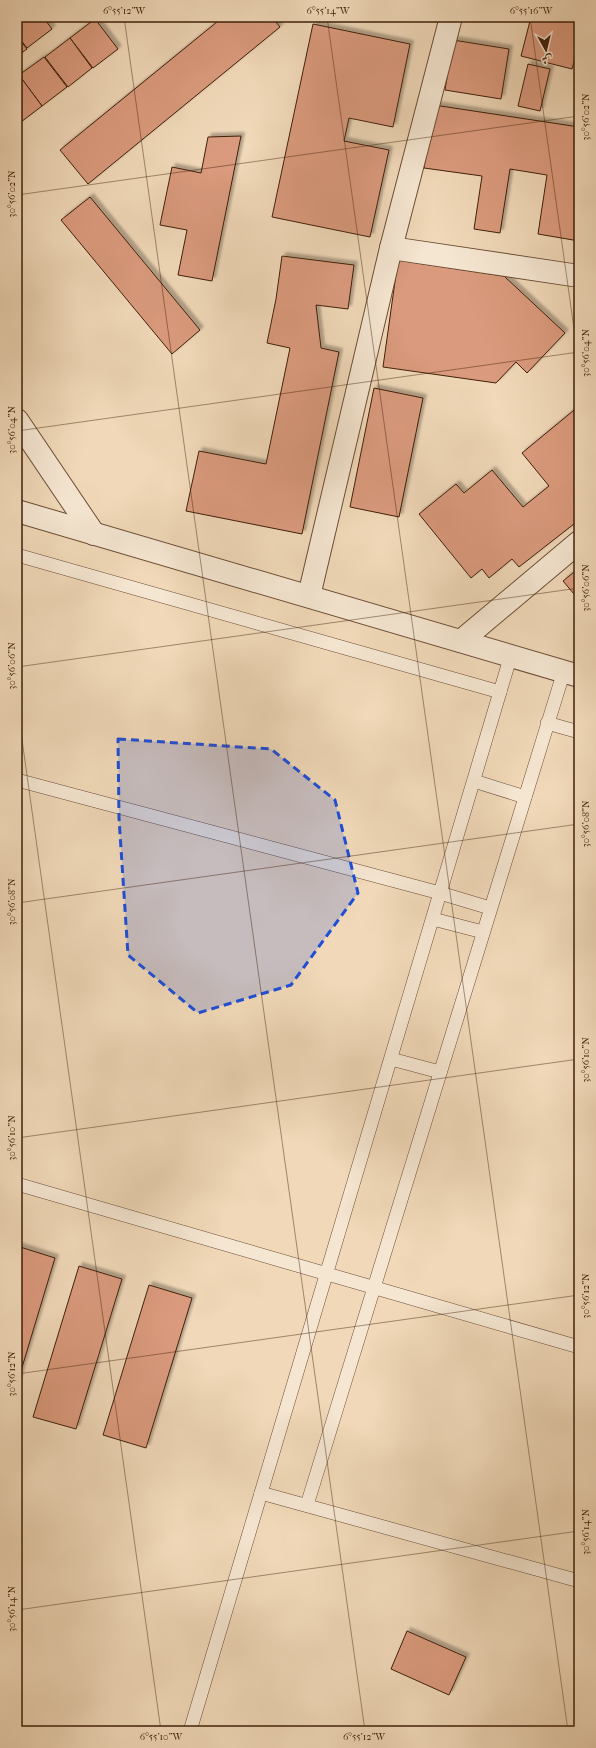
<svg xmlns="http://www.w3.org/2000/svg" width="596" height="1748" viewBox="0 0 596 1748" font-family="'IM FELL French Canon',Amiri,serif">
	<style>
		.building { fill: #da9a7d; stroke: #3f1f09; filter: url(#shadow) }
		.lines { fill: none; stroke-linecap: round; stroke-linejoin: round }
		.lane-casing { stroke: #6b4d35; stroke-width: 14 }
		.street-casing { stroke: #6b4d35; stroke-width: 24 }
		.lane { stroke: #f5e6d1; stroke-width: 13 }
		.street { stroke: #f5e6d1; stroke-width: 22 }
		.marked { fill: #1d4ed8; fill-opacity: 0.2; stroke: #1d4ed8; stroke-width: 3; stroke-dasharray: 8 5; stroke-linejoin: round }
		.ticks { fill: none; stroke: #3f1f09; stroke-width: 1; stroke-opacity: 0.45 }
		.neatline { fill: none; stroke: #3f1f09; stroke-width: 1.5 }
		.ticks-label { font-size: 10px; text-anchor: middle; fill: #3f1f09 }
	</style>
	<defs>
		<filter id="shadow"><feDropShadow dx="3.5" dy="-3.5" stdDeviation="1" flood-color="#0004"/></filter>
	</defs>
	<rect width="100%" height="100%" fill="#f0d8b8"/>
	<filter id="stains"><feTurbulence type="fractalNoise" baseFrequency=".005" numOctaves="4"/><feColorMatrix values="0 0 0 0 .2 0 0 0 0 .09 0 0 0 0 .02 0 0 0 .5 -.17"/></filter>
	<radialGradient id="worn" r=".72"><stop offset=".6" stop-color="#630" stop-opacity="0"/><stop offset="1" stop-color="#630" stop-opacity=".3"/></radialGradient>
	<g class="building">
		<path d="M17,17H43L52,29L27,48L17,35Z"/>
		<path d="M223,17H272L280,27L88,184L60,150Z"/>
		<path d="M531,17H579V42L572,69L521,56Z"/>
		<path d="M95,19L118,49L93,68L70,38Z"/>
		<path d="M313,24L410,44L393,127L349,118L344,141L389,150L370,237L272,217Z"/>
		<path d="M17,36L27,49L17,56Z"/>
		<path d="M70,38L92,68L68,87L45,57Z"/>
		<path d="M453,40L509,49L501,99L445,90Z"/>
		<path d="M44,57L67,87L42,106L19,75Z"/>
		<path d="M528,64L550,69L540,111L518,106Z"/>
		<path d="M19,75L42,106L17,125V77Z"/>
		<path d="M434,105L579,127V241L538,234L547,175L510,169L500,233L474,229L482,176L424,168Z"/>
		<path d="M241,136L212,281L178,275L187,230L160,225L172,167L201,173L208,137Z"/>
		<path d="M90,197L200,330L172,354L61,220Z"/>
		<path d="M282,256L354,265L348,309L316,305L321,348L339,352L302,534L186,511L199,451L266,464L290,348L267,343L276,299Z"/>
		<path d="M398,260L504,276L565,333L527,373L516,362L496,383L383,367Z"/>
		<path d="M374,388L423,398L399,517L350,507Z"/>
		<path d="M579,406V520L519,567L512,559L489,578L482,569L471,578L419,514L456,484L464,493L492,470L523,507L549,486L522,453Z"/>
		<path d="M579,568V600L563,581Z"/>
		<path d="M17,1246L55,1258L17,1384Z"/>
		<path d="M79,1266L122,1279L76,1429L33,1417Z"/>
		<path d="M149,1285L192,1298L146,1448L103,1435Z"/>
		<path d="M407,1631L466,1657L449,1695L391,1669Z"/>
	</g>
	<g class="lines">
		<g class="lane-casing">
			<g id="lane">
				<path d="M17,555L500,692"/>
				<path d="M547,723L579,732"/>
				<path d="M17,780L440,893L490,908"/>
				<path d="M474,781L525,797"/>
				<path d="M433,919L483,932"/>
				<path d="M391,1059L440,1072"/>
				<path d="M17,1184L579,1347"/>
				<path d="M261,1493L579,1581"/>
				<path d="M307,1505L564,671"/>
				<path d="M190,1731L511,655"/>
			</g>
		</g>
		<g class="street-casing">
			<g id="street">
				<path d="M391,248L451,17"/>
				<path d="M17,420L94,534"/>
				<path d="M17,511L579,676"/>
				<path d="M309,596L391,248L579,276"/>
				<path d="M461,641L579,542"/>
			</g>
		</g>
		<use href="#lane" class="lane"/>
		<use href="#street" class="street"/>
	</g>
	<path class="marked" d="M118,739L271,749L335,800L358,893L291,985L198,1013L128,955L119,818Z"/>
	<path class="ticks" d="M124,17L365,1731M327,17L568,1731M530,17L579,364M17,195L579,116M17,431L579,352M17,667L579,588M17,704L161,1731M17,903L579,824M17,1138L579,1059M17,1374L579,1295M17,1610L579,1531"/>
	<rect width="596" height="1748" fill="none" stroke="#f0d8b8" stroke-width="44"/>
	<g transform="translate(546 50) rotate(172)" stroke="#f5e6d1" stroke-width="3" paint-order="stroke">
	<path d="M0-3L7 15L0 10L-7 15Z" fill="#3f1f09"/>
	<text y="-6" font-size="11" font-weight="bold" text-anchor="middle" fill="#3f1f09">ش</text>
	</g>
	<rect x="22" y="22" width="552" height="1704" class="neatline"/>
	<g class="ticks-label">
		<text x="124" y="14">6°55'12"W</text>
		<text x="328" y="14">6°55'14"W</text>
		<text x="531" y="14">6°55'16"W</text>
		<text transform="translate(585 117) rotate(-90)" y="4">30°56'02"N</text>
		<text transform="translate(11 194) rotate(-90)" y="4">30°56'02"N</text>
		<text transform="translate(585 353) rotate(-90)" y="4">30°56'04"N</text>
		<text transform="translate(11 430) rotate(-90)" y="4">30°56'04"N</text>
		<text transform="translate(585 588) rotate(-90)" y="4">30°56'06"N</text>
		<text transform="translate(11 666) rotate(-90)" y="4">30°56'06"N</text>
		<text transform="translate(585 824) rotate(-90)" y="4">30°56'08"N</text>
		<text transform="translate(11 902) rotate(-90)" y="4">30°56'08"N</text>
		<text transform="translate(585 1060) rotate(-90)" y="4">30°56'10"N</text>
		<text transform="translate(11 1138) rotate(-90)" y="4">30°56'10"N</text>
		<text transform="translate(585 1296) rotate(-90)" y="4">30°56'12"N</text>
		<text transform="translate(11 1374) rotate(-90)" y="4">30°56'12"N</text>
		<text transform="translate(585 1532) rotate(-90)" y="4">30°56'14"N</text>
		<text transform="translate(11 1609) rotate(-90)" y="4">30°56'14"N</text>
		<text x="161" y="1740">6°55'10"W</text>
		<text x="364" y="1740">6°55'12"W</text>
	</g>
	<rect width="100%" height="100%" filter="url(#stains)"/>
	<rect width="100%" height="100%" fill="url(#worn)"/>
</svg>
